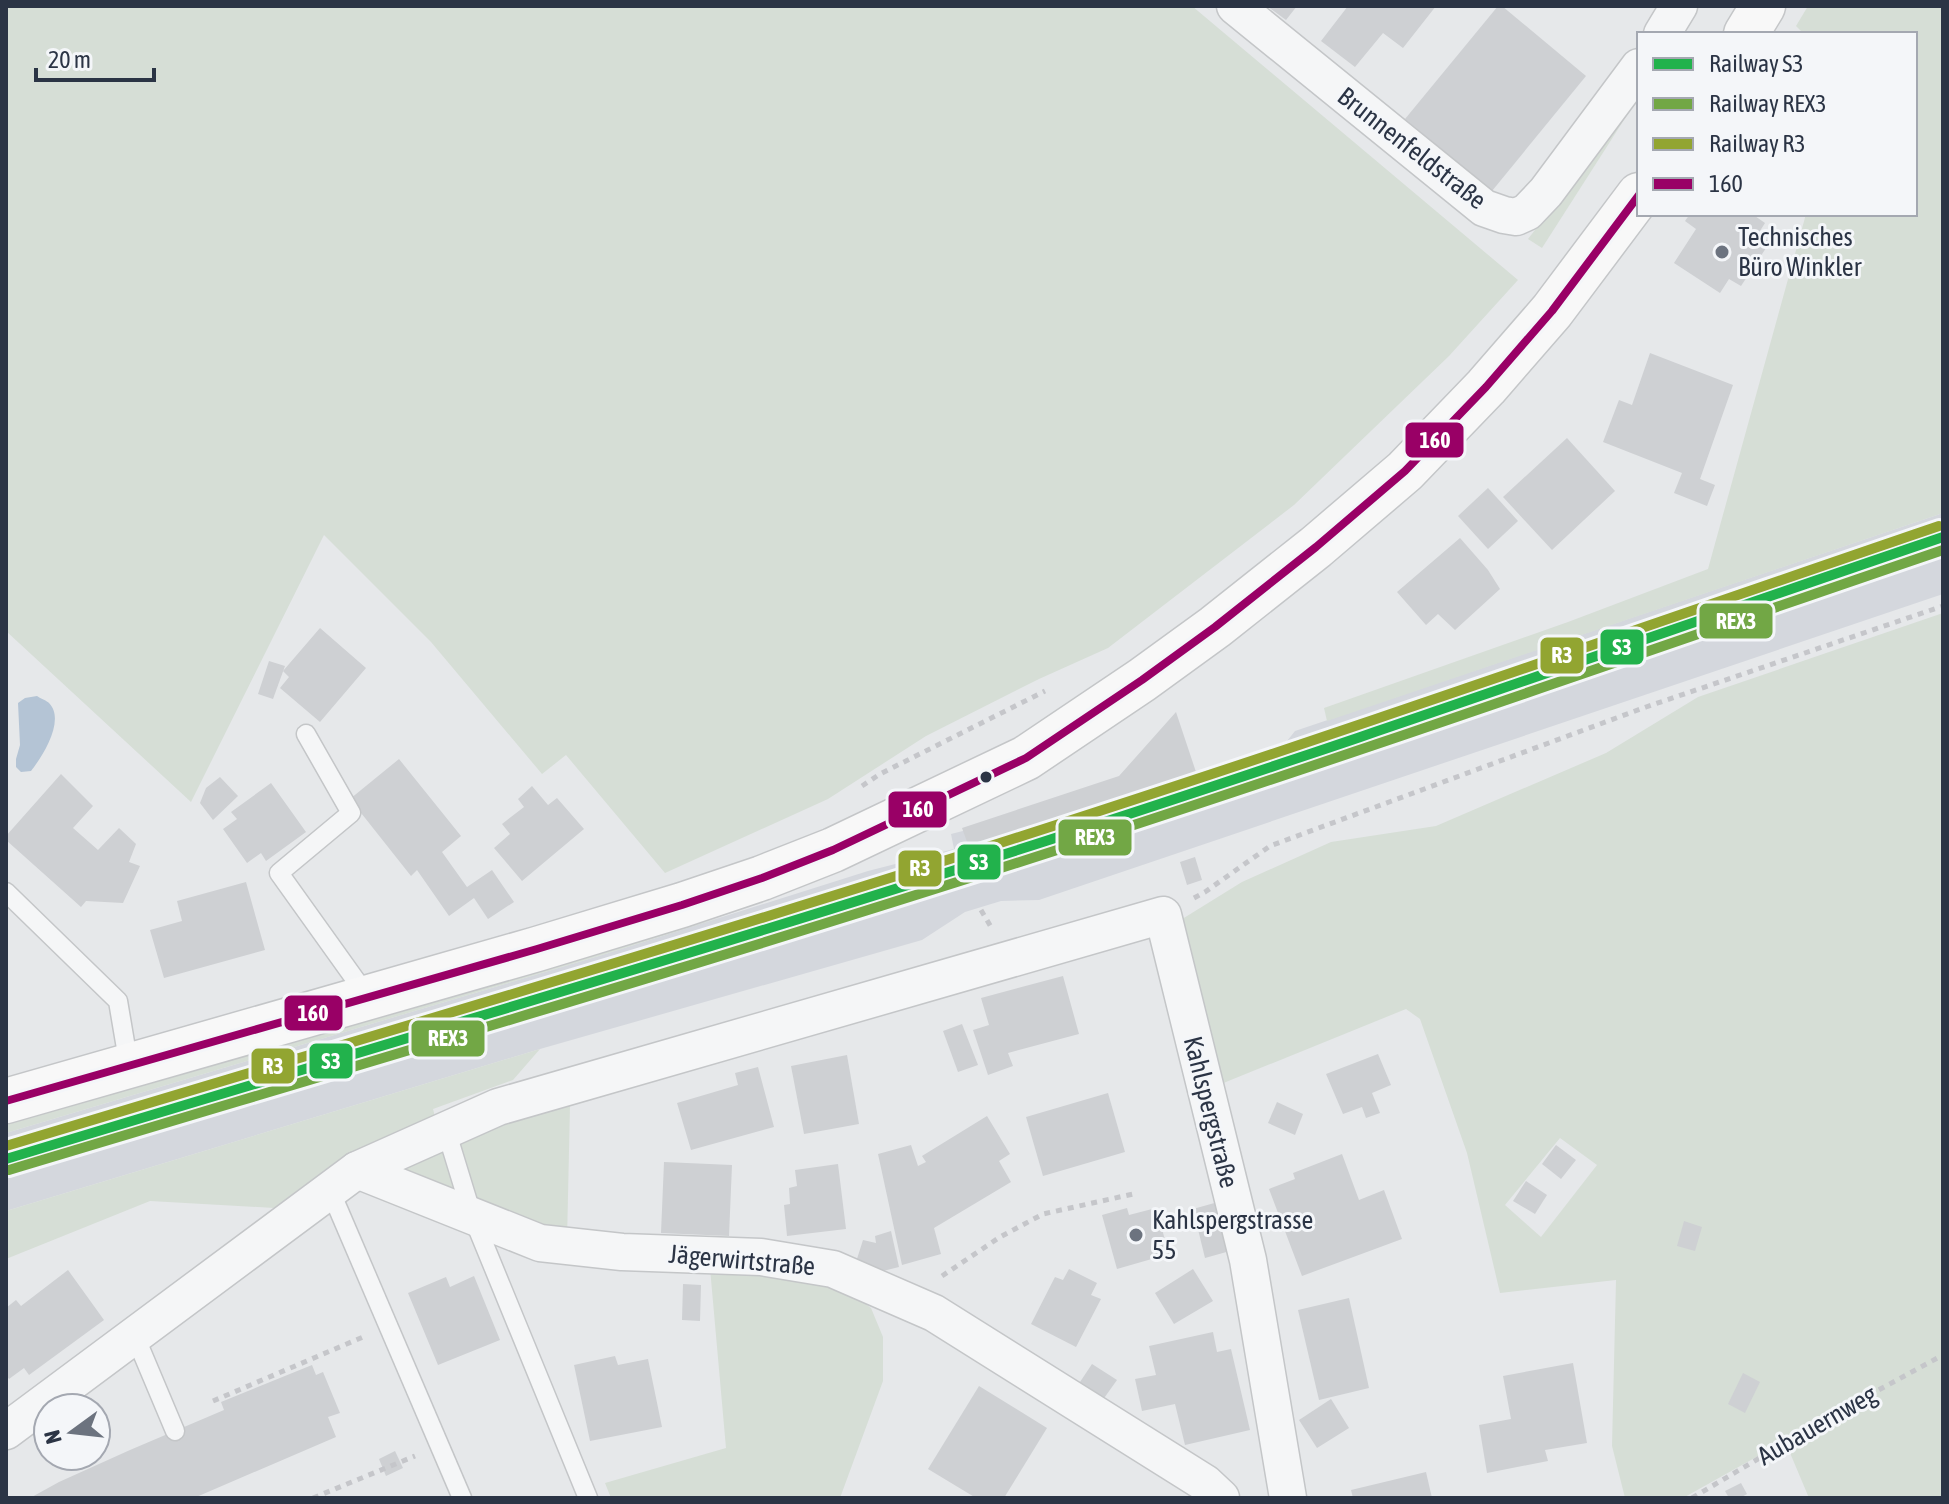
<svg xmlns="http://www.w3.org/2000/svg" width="1949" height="1504" viewBox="0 0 1949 1504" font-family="'Asap Condensed',sans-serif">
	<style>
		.built { fill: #d4d7dd }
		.green { fill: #d6ded6; fill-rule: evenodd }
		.water { fill: #b4c4d5 }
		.building { fill: #ced0d3 }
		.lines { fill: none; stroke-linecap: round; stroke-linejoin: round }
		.service-casing { stroke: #c4c6c8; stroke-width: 21 }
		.minor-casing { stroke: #c4c6c8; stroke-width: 39 }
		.secondary-casing { stroke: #c4c6c8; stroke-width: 47 }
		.path { stroke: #c5c6ca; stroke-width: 5; stroke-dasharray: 6 6; stroke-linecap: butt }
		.service { stroke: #f5f6f7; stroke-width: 18 }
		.minor { stroke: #f5f6f7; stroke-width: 36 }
		.secondary { stroke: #f8f8f8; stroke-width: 44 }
		.bus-1-casing { stroke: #f4f6f9; stroke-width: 14 }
		.bus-1 { stroke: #906; stroke-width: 8 }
		.rail-1-casing { stroke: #f4f6f9; stroke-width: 16 }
		.rail-2-casing { stroke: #f4f6f9; stroke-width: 16 }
		.rail-3-casing { stroke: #f4f6f9; stroke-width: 16 }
		.rail-1 { stroke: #22b24c; stroke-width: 10 }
		.rail-2 { stroke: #72a745; stroke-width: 10 }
		.rail-3 { stroke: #92a531; stroke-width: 10 }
		.poi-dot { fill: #6c737f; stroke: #f4f6f9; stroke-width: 3 }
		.bus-dot { fill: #2b3445; stroke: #f4f6f9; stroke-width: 3 }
		.labels { text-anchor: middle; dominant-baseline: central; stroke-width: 6; stroke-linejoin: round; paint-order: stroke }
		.street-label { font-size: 26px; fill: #2b3445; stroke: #f4f6f9 }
		.poi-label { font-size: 26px; fill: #2b3445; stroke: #f4f6f9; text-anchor: start }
		.line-badge { stroke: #f4f6f9; stroke-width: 3 }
		.badge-label { font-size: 22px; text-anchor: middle; font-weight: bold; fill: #fff }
	</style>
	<rect width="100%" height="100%" fill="#e6e8ea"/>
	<path class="built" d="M1943,513V594L1039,900L1001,901L965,912L922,940L540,1049L6,1211V1133L602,955L868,871L954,849L951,834L1196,772L1287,741L1295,731Z"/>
	<g class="green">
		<path d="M6,6H1192L1518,280L1449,356L1294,505L1108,648L1039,679L926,736L828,799L665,873L566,755L542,774L431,642L324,535L191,802L6,631Z"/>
		<path d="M1808,6H1943V513L1327,721L1324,708L1568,622L1708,569L1806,214H1915V34H1804L1796,26Z"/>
		<path d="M1638,98L1542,248L1528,239Z"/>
		<path d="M1943,613V1498H1809L1785,1441L1683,1498H1625L1612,1446L1616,1280L1500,1293L1467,1153L1420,1019L1406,1009L1221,1084L1179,921L1242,882L1331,842L1436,826L1606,753L1698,697ZM1560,1138L1597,1165L1541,1237L1505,1205Z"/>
		<path d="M723,917L602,955L6,1133V1121Z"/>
		<path d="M540,1049L513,1080L433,1109L442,1144L528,1111L570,1106L567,1241L361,1190L344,1156L274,1208L150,1201L6,1259V1211Z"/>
		<path d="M710,1268L807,1276L846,1289L871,1308L883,1337V1381L840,1498H611L605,1483L726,1448Z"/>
	</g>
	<path class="water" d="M37,696C38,697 49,702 49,703C66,720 42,757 31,771L21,772L16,767V759L20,745L18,703L25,698Z"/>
	<g class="building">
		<path d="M1267,6H1297L1286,20Z"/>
		<path d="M1348,6H1436L1403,48L1383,33L1355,67L1321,41Z"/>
		<path d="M1498,6H1502L1586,76L1492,191L1405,119Z"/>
		<path d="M1690,214H1752L1765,223L1758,234L1770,242L1741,286L1729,279L1720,293L1674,263L1696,229L1685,221Z"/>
		<path d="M1650,353L1733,385L1700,479L1715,485L1707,506L1674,493L1682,473L1603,442L1619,400L1632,405Z"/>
		<path d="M1567,438L1615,491L1552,550L1503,497Z"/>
		<path d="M1488,488L1518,521L1488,549L1458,516Z"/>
		<path d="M1460,538L1488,570L1500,589L1455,630L1438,614L1426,625L1397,592Z"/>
		<path d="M320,628L366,668L320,722L280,688L289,677L283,671Z"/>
		<path d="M269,661L285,666L273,699L258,694Z"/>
		<path d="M1176,712L1196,772L970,850L962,828L1119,776Z"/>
		<path d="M399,759L461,836L442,852L467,887L492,870L514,902L488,919L474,898L449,916L417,870L411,876L350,799Z"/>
		<path d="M61,774L93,806L73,828L98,850L119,828L136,844L129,862L140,866L123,903L86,901L81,907L6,840V836Z"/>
		<path d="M220,777L238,796L213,820L200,803L206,788Z"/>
		<path d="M271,783L306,832L266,861L261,853L247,863L223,829L237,819L231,812Z"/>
		<path d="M532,786L548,805L557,798L584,829L522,881L494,848L510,834L502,824L524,807L518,799Z"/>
		<path d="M1195,857L1202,880L1187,885L1180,862Z"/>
		<path d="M246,882L265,950L164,978L150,930L182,921L177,901Z"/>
		<path d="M1063,976L1079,1034L1008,1053L1013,1066L988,1075L973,1030L989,1025L981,998Z"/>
		<path d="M962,1024L978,1065L958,1072L943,1031Z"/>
		<path d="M1378,1054L1391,1085L1372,1093L1380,1113L1366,1118L1362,1107L1343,1114L1326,1074Z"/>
		<path d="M847,1055L859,1124L804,1134L791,1066Z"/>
		<path d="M758,1067L774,1127L691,1150L677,1103L738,1085L735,1073Z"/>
		<path d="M1108,1093L1125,1152L1043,1176L1026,1117Z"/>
		<path d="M1277,1102L1303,1114L1295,1135L1268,1123Z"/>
		<path d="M987,1116L1010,1154L999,1161L1011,1182L934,1228L941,1254L902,1265L878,1154L911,1145L918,1166L926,1162L922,1156Z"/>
		<path d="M1556,1145L1576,1160L1561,1179L1542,1164Z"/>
		<path d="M1342,1154L1359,1200L1384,1190L1402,1239L1302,1276L1269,1189L1295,1179L1293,1173Z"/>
		<path d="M664,1162L732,1165L729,1236L661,1233Z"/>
		<path d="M838,1164L846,1229L787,1236L784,1205L790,1204L789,1188L797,1186L795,1170Z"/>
		<path d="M1526,1181L1547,1195L1535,1214L1513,1201Z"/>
		<path d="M1218,1202L1230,1251L1205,1258L1193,1209Z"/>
		<path d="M1127,1208L1129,1215L1156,1208L1169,1254L1117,1269L1102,1215Z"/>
		<path d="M1684,1221L1702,1227L1695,1251L1677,1246Z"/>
		<path d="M891,1231L899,1267L883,1271L856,1262L863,1240L876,1243L875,1236Z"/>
		<path d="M1069,1269L1097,1283L1091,1295L1101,1299L1076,1347L1031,1324L1055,1277L1063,1280Z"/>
		<path d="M1193,1269L1213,1301L1174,1324L1155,1293Z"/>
		<path d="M68,1270L104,1320L29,1375L24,1368L9,1379L6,1375V1308L16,1300L21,1306Z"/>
		<path d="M474,1276L500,1340L438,1365L408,1293L446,1277L450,1287Z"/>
		<path d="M683,1284L701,1285L700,1321L682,1320Z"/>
		<path d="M1349,1298L1369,1388L1319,1400L1298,1310Z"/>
		<path d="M1213,1332L1217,1352L1231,1349L1250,1430L1185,1445L1175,1404L1142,1411L1135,1379L1156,1375L1149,1346Z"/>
		<path d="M615,1356L618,1365L648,1359L662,1427L590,1441L574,1365Z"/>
		<path d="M1573,1363L1587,1443L1545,1450L1548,1461L1487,1473L1479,1425L1511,1419L1503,1376Z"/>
		<path d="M1092,1364L1117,1380L1102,1401L1078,1385Z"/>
		<path d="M312,1365L316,1375L323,1372L340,1413L328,1417L336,1437L194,1498H30L59,1482L130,1450L224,1410L221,1402Z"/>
		<path d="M1743,1373L1760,1382L1745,1413L1728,1404Z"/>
		<path d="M979,1386L1047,1428L1004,1498H976L928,1469Z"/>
		<path d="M1331,1399L1349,1428L1317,1448L1299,1420Z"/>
		<path d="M395,1451L403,1468L386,1476L379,1459Z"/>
		<path d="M1426,1472L1432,1498H1353L1351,1490Z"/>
		<path d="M1741,1483L1747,1494L1740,1498H1729L1725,1491Z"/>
	</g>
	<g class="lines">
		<g class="service-casing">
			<g id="service">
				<path d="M306,734L351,813L279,873L367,996"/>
				<path d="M6,892L118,1001L129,1066"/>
				<path d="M446,1130L472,1215L588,1498"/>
				<path d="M330,1190L462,1498"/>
				<path d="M135,1336L175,1431"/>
			</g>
		</g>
		<g class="minor-casing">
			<g id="minor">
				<path d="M1235,6L1484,208L1504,215L1516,217L1527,212L1546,192L1639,67"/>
				<path d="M1662,34L1679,6"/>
				<path d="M357,1170L540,1243L622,1252L761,1257L833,1269L934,1313L1205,1483L1221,1498"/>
				<path d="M6,1431L357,1170L498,1107L1163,915L1248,1260L1288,1498"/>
			</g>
		</g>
		<g class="secondary-casing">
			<g id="secondary">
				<path d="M1746,34L1763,6"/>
				<path d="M6,1101L537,949L682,905L762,878L833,850L1026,758L1142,680L1215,627L1316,547L1405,471L1486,387L1552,311L1639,195"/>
			</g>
		</g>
		<g class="path">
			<path d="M862,786L880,774L1045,691"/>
			<path d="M1194,898L1205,892L1270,846L1646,707L1943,606"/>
			<path d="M981,910L991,927"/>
			<path d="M942,1276L1000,1237L1043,1214L1133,1194"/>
			<path d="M213,1401L363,1337"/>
			<path d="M313,1498L415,1456"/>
			<path d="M1692,1498L1827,1418L1943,1355"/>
		</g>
		<use href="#service" class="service"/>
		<use href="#minor" class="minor"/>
		<use href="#secondary" class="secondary"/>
		<g class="bus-1-casing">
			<path id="bus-1" d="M6,1101L537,949L682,905L762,878L833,850L1026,758L1142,680L1215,627L1316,547L1405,471L1486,387L1552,311L1639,195"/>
		</g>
		<use href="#bus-1" class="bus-1"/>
		<g class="rail-1-casing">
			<path id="rail-1" d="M6,1159C355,1053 705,951 1052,839C1351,743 1646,638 1943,537"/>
		</g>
		<g class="rail-2-casing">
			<path id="rail-2" d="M9,1170C358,1065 707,963 1054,851C1352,755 1647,651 1943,550"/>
		</g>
		<g class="rail-3-casing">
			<path id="rail-3" d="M6,1146C354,1041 704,939 1050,827C1348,731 1643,627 1939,526"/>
		</g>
		<use href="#rail-1" class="rail-1"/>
		<use href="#rail-2" class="rail-2"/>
		<use href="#rail-3" class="rail-3"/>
	</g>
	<g class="poi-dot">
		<circle cx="1722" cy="252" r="8"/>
		<circle cx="1136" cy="1235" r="8"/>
	</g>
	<circle class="bus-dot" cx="986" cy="777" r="7"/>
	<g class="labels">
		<g class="street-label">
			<text transform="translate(1412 148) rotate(38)">Brunnenfeldstraße</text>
			<text transform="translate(1211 1112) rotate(76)">Kahlspergstraße</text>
			<text transform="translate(742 1260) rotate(5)">Jägerwirtstraße</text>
			<text transform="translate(1817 1425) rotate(-30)">Aubauernweg</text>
		</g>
		<g class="poi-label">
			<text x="1738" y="237">Technisches<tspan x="1738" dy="30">Büro Winkler</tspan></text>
			<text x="1152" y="1220">Kahlspergstrasse<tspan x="1152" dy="30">55</tspan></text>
		</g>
	</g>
	<g class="line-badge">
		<rect x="1404" y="421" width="61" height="38" rx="8" fill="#906"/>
		<rect x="1698" y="602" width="76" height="38" rx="8" fill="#72a745"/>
		<rect x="1599" y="628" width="46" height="38" rx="8" fill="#22b24c"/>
		<rect x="1539" y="636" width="46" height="39" rx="8" fill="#92a531"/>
		<rect x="887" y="790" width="61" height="39" rx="8" fill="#906"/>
		<rect x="1057" y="818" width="76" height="39" rx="8" fill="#72a745"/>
		<rect x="956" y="843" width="46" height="38" rx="8" fill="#22b24c"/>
		<rect x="897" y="849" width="46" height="39" rx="8" fill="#92a531"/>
		<rect x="283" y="994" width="61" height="38" rx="8" fill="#906"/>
		<rect x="410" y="1019" width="76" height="39" rx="8" fill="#72a745"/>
		<rect x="308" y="1042" width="46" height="38" rx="8" fill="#22b24c"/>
		<rect x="250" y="1047" width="46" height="38" rx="8" fill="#92a531"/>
	</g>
	<g class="badge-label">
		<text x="1435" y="448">160</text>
		<text x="1736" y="629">REX3</text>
		<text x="1622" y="655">S3</text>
		<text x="1562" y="663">R3</text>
		<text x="918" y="817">160</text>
		<text x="1095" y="845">REX3</text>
		<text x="979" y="870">S3</text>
		<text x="920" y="876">R3</text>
		<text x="313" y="1021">160</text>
		<text x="448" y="1046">REX3</text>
		<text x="331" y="1069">S3</text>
		<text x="273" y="1074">R3</text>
	</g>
	<rect width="1949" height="1504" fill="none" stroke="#2b3445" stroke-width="16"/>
	<rect x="1637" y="32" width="280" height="184" fill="#f4f6f9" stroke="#a4a8b1" stroke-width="2"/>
	<rect x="1653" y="58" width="40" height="12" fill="#22b24c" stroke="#a4a8b1" stroke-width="2"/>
	<text x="1709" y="72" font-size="24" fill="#2b3445">Railway S3</text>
	<rect x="1653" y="98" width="40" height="12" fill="#72a745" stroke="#a4a8b1" stroke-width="2"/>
	<text x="1709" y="112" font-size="24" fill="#2b3445">Railway REX3</text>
	<rect x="1653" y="138" width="40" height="12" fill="#92a531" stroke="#a4a8b1" stroke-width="2"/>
	<text x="1709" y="152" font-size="24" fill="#2b3445">Railway R3</text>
	<rect x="1653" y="178" width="40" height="12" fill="#990066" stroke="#a4a8b1" stroke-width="2"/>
	<text x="1709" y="192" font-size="24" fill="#2b3445">160</text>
	<g transform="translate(72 1432) rotate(255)"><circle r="38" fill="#f4f6f9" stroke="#a4a8b1" stroke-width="2"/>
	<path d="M0-6L14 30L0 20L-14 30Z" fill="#6c737f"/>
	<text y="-12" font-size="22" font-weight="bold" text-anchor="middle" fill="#2b3445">N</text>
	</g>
	<path d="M36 68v12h118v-12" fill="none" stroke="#2b3445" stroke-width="4"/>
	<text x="48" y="68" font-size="24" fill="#2b3445" stroke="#f4f6f9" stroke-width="6" paint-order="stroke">20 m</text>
</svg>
